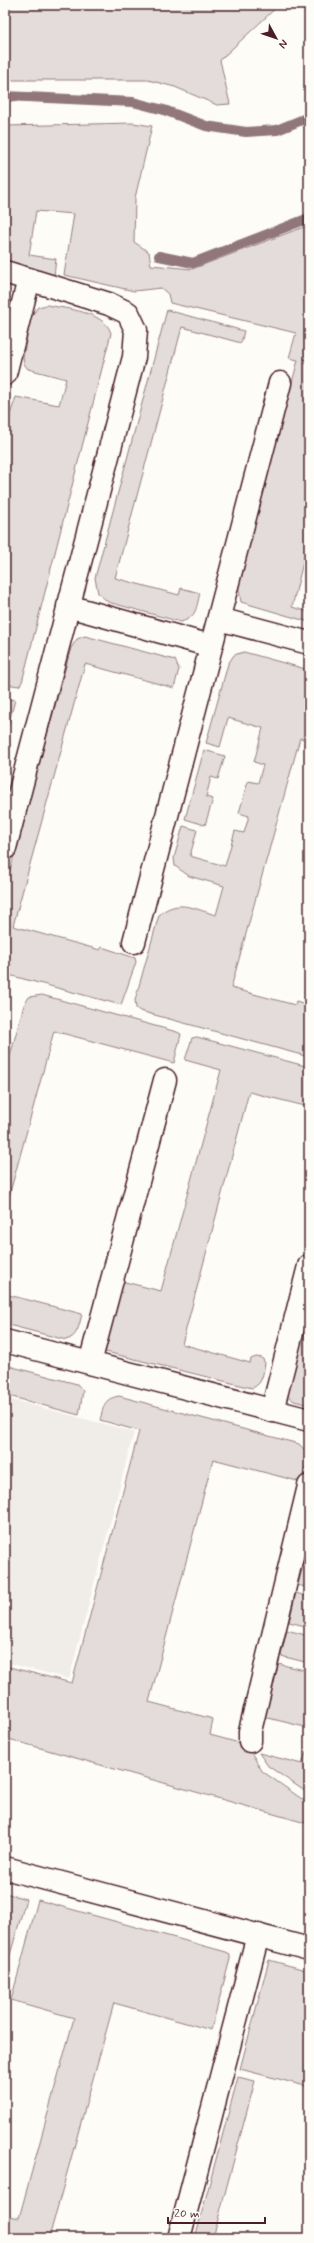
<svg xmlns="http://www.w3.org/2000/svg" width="314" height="2243" viewBox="0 0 314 2243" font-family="Mynerve,sans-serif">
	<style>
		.built { fill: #f0ece8 }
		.green { fill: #e3dcda; stroke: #967e82 }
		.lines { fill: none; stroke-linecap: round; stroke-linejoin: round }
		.stream { stroke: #91777b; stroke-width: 10 }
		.minor-casing { stroke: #4a1f2b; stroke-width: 25 }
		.minor { stroke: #fdfcf7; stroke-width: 22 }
	</style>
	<rect width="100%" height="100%" fill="#fdfcf7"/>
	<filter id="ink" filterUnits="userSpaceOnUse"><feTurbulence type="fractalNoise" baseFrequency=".025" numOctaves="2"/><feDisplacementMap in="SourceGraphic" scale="8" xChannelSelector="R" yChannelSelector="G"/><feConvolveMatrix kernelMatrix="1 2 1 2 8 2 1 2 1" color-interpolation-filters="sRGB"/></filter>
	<g filter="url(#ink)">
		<path class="built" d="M5,1398L134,1432L69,1679L5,1662Z"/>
		<g class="green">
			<path d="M5,5H279L220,60L230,104L217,105L175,87L148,80H5Z"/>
			<path d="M133,123L152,126L135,198L134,242L149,252L151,265L192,269L309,225V538L292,607L309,612V622L241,602L238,585L298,360L289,358L296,333L170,303L168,294L161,288L134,291L64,275L74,214L36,211L29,255L56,259L54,276L5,261V126Z"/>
			<path d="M47,305C66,309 104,311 111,333L22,682L19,686L5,684V429L16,397L59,405L66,379L28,369L24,364L23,357L31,317L38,307Z"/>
			<path d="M167,310L244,331L241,343L182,327L115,578L179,595L181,588L200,593C196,608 197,617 181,622L108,602L98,593L95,578Z"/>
			<path d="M85,636L175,660L179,669L174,688L85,664L13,926L100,950L102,947L135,958L136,962L121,1005L5,974V888L71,648L77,639Z"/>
			<path d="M244,652L309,670V740L300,738L231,988L295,1005L296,1001L309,1005V1057L140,1011L136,1008L135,1000L159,915C178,898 194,909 216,915L224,886L189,876L175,866L174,858L183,826L197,830L190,856L225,866L235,831L244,833L249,816L239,813L248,781L258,783L263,765L254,762L263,728L228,718L220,747L206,743L228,664L234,655Z"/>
			<path d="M5,698L15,700L6,733L5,732Z"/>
			<path d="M204,750L225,756L218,779L211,777L206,797L213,799L205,825L185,819Z"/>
			<path d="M42,995L177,1032L181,1034L174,1063L54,1031L5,1211V1074L24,1005L29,997Z"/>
			<path d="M197,1037L309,1067V1107L249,1092L182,1344L250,1363L251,1359L256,1357L262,1358L265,1363C263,1373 263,1384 252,1388L102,1351L121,1281L161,1291L221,1070L185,1060L192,1038Z"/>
			<path d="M5,1294L82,1314C79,1325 78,1337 66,1340L5,1324Z"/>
			<path d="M302,1330L309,1332V1405L294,1401L288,1396V1383Z"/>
			<path d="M5,1365L77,1384L83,1391L79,1415L5,1395Z"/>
			<path d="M119,1396L299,1444L305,1450L306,1463L301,1482L213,1459L149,1702L213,1719L210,1735L247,1745L262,1771L309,1804V1824L5,1738V1666L72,1683L139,1431L100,1420C104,1406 103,1399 119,1396Z"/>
			<path d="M304,1562L309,1563V1588L298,1585Z"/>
			<path d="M296,1593L309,1597V1627L289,1622Z"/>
			<path d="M287,1630L309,1636V1663L281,1656Z"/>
			<path d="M278,1664L309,1671V1728L264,1717Z"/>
			<path d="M307,1750L309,1751V1794L268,1766L259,1753L302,1764Z"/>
			<path d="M5,1893L26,1899L10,1955L5,1954Z"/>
			<path d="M38,1900L226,1952L230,1954V1959L211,2030L114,2003L49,2238H5V2215L19,2218L74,2018L11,2000Z"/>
			<path d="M269,1960L309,1971V2087L240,2069Z"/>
			<path d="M238,2077L255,2081L213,2238H195Z"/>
		</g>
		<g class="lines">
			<g class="stream">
				<path d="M5,96L133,102L164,110L206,126L246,132L277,130L309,117"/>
				<path d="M159,256L193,263L309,218"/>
			</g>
			<g class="minor-casing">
				<g id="minor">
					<path d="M5,272L109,304L128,313L136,330L134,357L5,848"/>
					<path d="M5,374L29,279"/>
					<path d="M68,606L211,646"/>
					<path d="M219,619L309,643"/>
					<path d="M134,942L280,383"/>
					<path d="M5,1341L309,1420"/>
					<path d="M90,1363L165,1080"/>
					<path d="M272,1411L309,1266"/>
					<path d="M250,1741V1731L309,1486"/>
					<path d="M5,1868L309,1949"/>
					<path d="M179,2238L258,1935"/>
				</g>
			</g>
			<use href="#minor" class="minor"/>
		</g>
	</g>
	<rect width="314" height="2243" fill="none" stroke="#fdfcf7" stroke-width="20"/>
	<rect x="10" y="10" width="294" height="2223" fill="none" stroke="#4a1f2b" stroke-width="1.5" filter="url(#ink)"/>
	<g transform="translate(276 38) rotate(130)" stroke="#fdfcf7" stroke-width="3" paint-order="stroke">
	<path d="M0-3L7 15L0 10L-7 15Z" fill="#4a1f2b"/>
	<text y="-6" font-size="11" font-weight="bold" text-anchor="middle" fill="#4a1f2b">N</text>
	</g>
	<path d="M168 2217v6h97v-6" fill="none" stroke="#4a1f2b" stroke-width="2"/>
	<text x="174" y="2217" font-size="12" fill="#4a1f2b" stroke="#fdfcf7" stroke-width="3" paint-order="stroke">20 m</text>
</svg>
